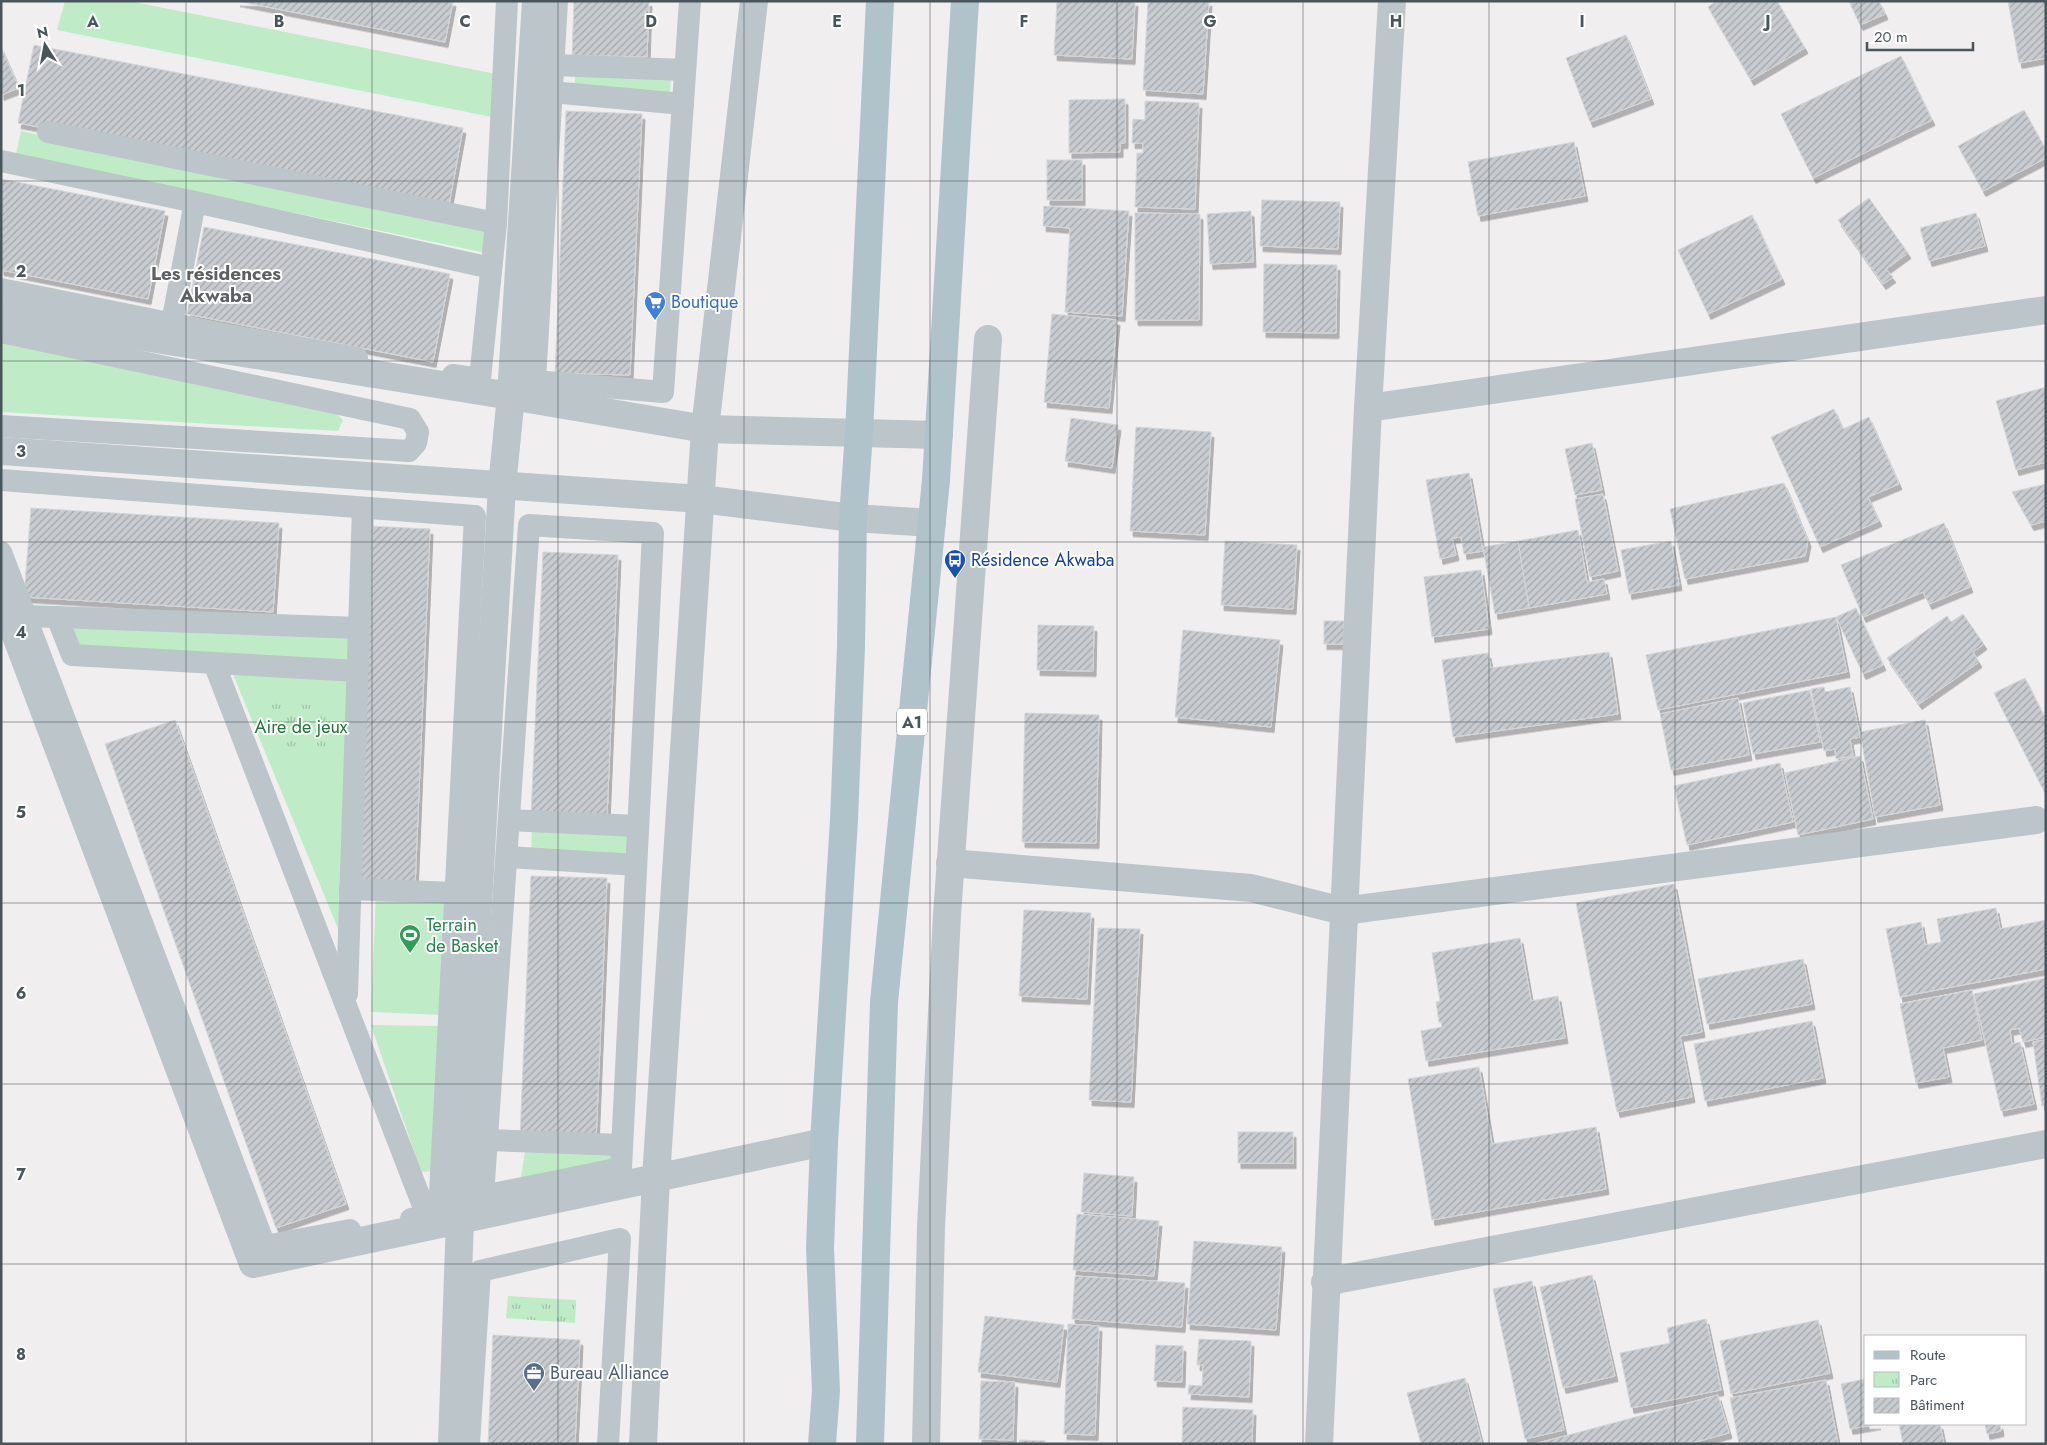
<svg xmlns="http://www.w3.org/2000/svg" width="2047" height="1445" viewBox="0 0 2047 1445" font-family="Jost,sans-serif">
	<style>
		.grass { fill: #c0ebc7 }
		.park { fill: url(#park-tufts) }
		.building { fill: url(#building-hatch); stroke: #d3d6d9; filter: url(#shadow) }
		.lines { fill: none; stroke-linecap: round; stroke-linejoin: round }
		.pedestrian { stroke: #bbc5ca; stroke-width: 22 }
		.minor { stroke: #bbc5ca; stroke-width: 28 }
		.primary { stroke: #b0c3cb; stroke-width: 28 }
		.grid { fill: none; stroke: #48555a; stroke-width: 1; stroke-opacity: 0.55 }
		.labels { text-anchor: middle; dominant-baseline: central; stroke-width: 4; stroke-linejoin: round; paint-order: stroke }
		.shield { fill: #fff; stroke: #7f888c; stroke-width: 1 }
		.shield-label { font-size: 16px; font-weight: bold; fill: #48555a }
		.shop-label { font-size: 18px; fill: #366cbe; stroke: #fff; text-anchor: start }
		.transit-label { font-size: 18px; fill: #164399; stroke: #fff; text-anchor: start }
		.park-label { font-size: 18px; fill: #1e7537; stroke: #fff }
		.leisure-label { font-size: 18px; fill: #27864d; stroke: #fff; text-anchor: start }
		.service-label { font-size: 18px; fill: #4e5e75; stroke: #fff; text-anchor: start }
		.neighbourhood-label { font-size: 19px; font-weight: bold; fill: #5b6062; stroke: #fff }
		.grid-label { font-size: 16px; text-anchor: middle; font-weight: bold; fill: #48555a; stroke: #fff; stroke-width: 4; stroke-linejoin: round; paint-order: stroke }
	</style>
	<defs>
		<pattern id="park-tufts" width="24" height="20" patternUnits="userSpaceOnUse" patternTransform="scale(1.25)"><rect width="24" height="20" fill="#c0ebc7"/><path d="M3 7l-1-3M5 7V3M7 7l1-3M15 17l-1-3M17 17v-4M19 17l1-3" fill="none" stroke="#9ec1a5"/></pattern>
		<pattern id="building-hatch" width="6" height="6" patternUnits="userSpaceOnUse" patternTransform="scale(1.25)"><rect width="6" height="6" fill="#c8ccd0"/><path d="M-1 1l2-2M0 6l6-6M5 7l2-2" fill="none" stroke="#a4a8ac"/></pattern>
		<filter id="shadow"><feDropShadow dx="3" dy="5.5" stdDeviation="0" flood-color="#0004"/></filter>
	</defs>
	<rect width="100%" height="100%" fill="#f1eeef"/>
	<g class="grass">
		<path d="M65,1H129L496,74L492,117L57,30Z"/>
		<path d="M576,69L671,75L670,97L574,91Z"/>
		<path d="M21,131L486,227V253L16,154Z"/>
		<path d="M1,341L335,412L343,420L338,431L1,412Z"/>
		<path d="M68,628L350,636V663L78,649Z"/>
		<path d="M232,672L352,677L339,931Z"/>
		<path d="M532,826L629,831L627,858L531,854Z"/>
		<path d="M376,893L449,896L444,1015L371,1012Z"/>
		<path d="M371,1025L445,1026L437,1171L421,1172Z"/>
		<path d="M526,1145L612,1149L611,1163L520,1183Z"/>
	</g>
	<g class="park">
		<path d="M260,702L331,706L333,753L277,748Z"/>
		<path d="M508,1296L576,1300L575,1323L506,1318Z"/>
	</g>
	<g class="building">
		<path d="M237,1H453L445,42Z"/>
		<path d="M574,1H649L647,57L572,55Z"/>
		<path d="M1057,1H1135L1132,59L1054,55Z"/>
		<path d="M1148,1H1209L1203,94L1143,90Z"/>
		<path d="M1717,1H1777L1805,48L1751,80L1708,7Z"/>
		<path d="M1849,1H1879L1885,14L1860,25Z"/>
		<path d="M2008,1H2046V58L2019,63Z"/>
		<path d="M1626,35L1651,99L1590,122L1566,58Z"/>
		<path d="M34,45L463,128L449,205L18,123Z"/>
		<path d="M1,47L19,88L1,95Z"/>
		<path d="M1901,56L1932,120L1813,178L1781,114Z"/>
		<path d="M1125,99V143H1120V152L1069,153V100Z"/>
		<path d="M1145,101L1199,103L1195,209L1135,207L1137,153H1143V143H1132L1133,119L1145,120Z"/>
		<path d="M2024,110L2046,150V158L1983,191L1958,146Z"/>
		<path d="M566,111L642,114L630,375L555,373Z"/>
		<path d="M1574,142L1585,196L1478,216L1468,162Z"/>
		<rect x="1047" y="160" width="35" height="40"/>
		<path d="M1,179L165,211L148,299L1,270Z"/>
		<path d="M1869,198L1908,253L1886,269L1893,277L1883,284L1838,220Z"/>
		<path d="M1262,200L1340,202L1338,249L1260,246Z"/>
		<path d="M1044,206L1129,211L1122,316L1065,312L1070,228L1043,226Z"/>
		<path d="M1251,211L1253,262L1210,264L1207,214Z"/>
		<path d="M1135,213L1200,214L1199,320H1135Z"/>
		<path d="M1976,213L1985,246L1929,261L1920,228Z"/>
		<path d="M1752,215L1782,279L1708,314L1678,250Z"/>
		<path d="M204,227L450,274L433,362L187,314Z"/>
		<path d="M1264,264L1337,265L1336,333L1263,332Z"/>
		<path d="M1052,314L1117,320L1109,408L1044,402Z"/>
		<path d="M2046,387V462L2016,470L1996,401Z"/>
		<path d="M1834,409L1843,429L1869,417L1899,484L1868,497L1879,521L1820,547L1771,437Z"/>
		<path d="M1071,418L1118,425L1112,468L1065,461Z"/>
		<path d="M1136,427L1211,432L1205,535L1130,531Z"/>
		<path d="M1592,443L1602,490L1575,495L1565,449Z"/>
		<path d="M1469,473L1483,551L1464,554L1461,537L1452,538L1456,555L1440,559L1426,480Z"/>
		<path d="M1784,483L1808,541L1805,556L1685,579L1670,509Z"/>
		<path d="M2046,484V521L2031,525L2012,492Z"/>
		<path d="M1603,494L1618,571L1590,577L1575,499Z"/>
		<path d="M31,508L279,523L273,612L24,597Z"/>
		<path d="M1944,523L1970,587L1929,604L1923,592L1863,617L1841,565Z"/>
		<path d="M369,526L430,529L415,887L353,885Z"/>
		<path d="M1578,530L1587,582L1604,579L1607,594L1529,608L1518,541Z"/>
		<path d="M1225,541L1297,545L1293,609L1221,605Z"/>
		<path d="M1518,541L1529,608L1495,614L1483,547Z"/>
		<path d="M1671,541L1679,585L1629,594L1621,550Z"/>
		<path d="M543,552L618,555L607,817L531,814Z"/>
		<path d="M1481,570L1489,629L1432,637L1424,577Z"/>
		<path d="M1856,608L1883,665L1863,674L1836,617Z"/>
		<path d="M1963,614L1984,644L1973,652L1979,662L1919,704L1887,658L1947,616L1951,622Z"/>
		<path d="M1836,617L1847,672L1658,710L1646,655Z"/>
		<rect x="1324" y="621" width="20" height="23"/>
		<path d="M1038,625L1094,626L1093,671L1037,670Z"/>
		<path d="M1183,630L1280,640L1271,727L1175,717Z"/>
		<path d="M1609,652L1618,714L1453,737L1442,660L1488,653L1491,668Z"/>
		<path d="M2025,678L2046,720L2045,793L1994,693Z"/>
		<path d="M1824,687L1825,692L1850,687L1860,737L1850,739L1853,756L1836,759L1835,749L1824,751L1811,689Z"/>
		<path d="M1810,690L1820,742L1753,754L1743,703Z"/>
		<path d="M1738,698L1749,755L1671,770L1660,714Z"/>
		<path d="M1025,713L1099,715L1096,843L1022,842Z"/>
		<path d="M175,720L346,1204L276,1228L105,744Z"/>
		<path d="M1925,720L1940,805L1875,817L1860,732Z"/>
		<path d="M1860,756L1873,819L1798,835L1785,773Z"/>
		<path d="M1780,763L1793,822L1687,845L1674,786Z"/>
		<path d="M531,876L607,878L596,1140L520,1137Z"/>
		<path d="M1674,884L1702,1032L1680,1036L1692,1097L1617,1112L1576,903Z"/>
		<path d="M1996,908L2000,929L2046,920V969L1900,997L1886,929L1921,922L1925,945L1941,942L1937,919Z"/>
		<path d="M1024,910L1091,913L1087,999L1019,996Z"/>
		<path d="M1098,928L1140,929L1131,1102L1089,1100Z"/>
		<path d="M1520,938L1531,1001L1558,996L1565,1038L1426,1061L1421,1031L1442,1027L1441,1022H1439L1436,1002L1440,1001L1432,953Z"/>
		<path d="M1803,959L1812,1004L1707,1024L1698,979Z"/>
		<path d="M2046,978V1037L2023,1042L2019,1028L2010,1030L2012,1044L2020,1042L2034,1104L2001,1111L1974,994Z"/>
		<path d="M1972,990L1982,1040L1943,1048L1949,1077L1916,1083L1900,1004Z"/>
		<path d="M1812,1021L1823,1078L1705,1101L1694,1044Z"/>
		<path d="M2046,1040V1106H2042L2033,1042Z"/>
		<path d="M1479,1067L1492,1144L1596,1127L1606,1189L1432,1220L1408,1079Z"/>
		<rect x="1238" y="1132" width="55" height="31"/>
		<path d="M1084,1173L1134,1177L1132,1216L1081,1212Z"/>
		<path d="M1077,1214L1159,1221L1154,1276L1073,1270Z"/>
		<path d="M1194,1241L1282,1247L1276,1330L1187,1324Z"/>
		<path d="M1592,1275L1615,1376L1563,1388L1540,1287Z"/>
		<path d="M1075,1276L1185,1283L1182,1327L1072,1319Z"/>
		<path d="M1532,1281L1564,1430L1525,1439L1493,1289Z"/>
		<path d="M985,1316L1064,1325L1057,1382L978,1372Z"/>
		<path d="M1706,1319L1721,1390L1631,1408L1620,1353L1670,1343L1667,1328Z"/>
		<path d="M1818,1320L1830,1373L1731,1394L1720,1341Z"/>
		<path d="M1068,1324L1099,1326L1095,1435L1064,1434Z"/>
		<path d="M493,1335L580,1340L575,1444H488Z"/>
		<path d="M1199,1339L1251,1341L1249,1397L1188,1394L1189,1385L1202,1386L1203,1365H1197Z"/>
		<path d="M1156,1345L1183,1346L1182,1382L1154,1381Z"/>
		<path d="M1465,1378L1482,1444H1421L1407,1393Z"/>
		<path d="M1865,1379L1866,1424H1878L1850,1429L1841,1384Z"/>
		<path d="M1826,1380L1838,1444H1739L1730,1398Z"/>
		<path d="M981,1381L1015,1382L1013,1440L979,1439Z"/>
		<path d="M1718,1395L1729,1433L1688,1444H1535Z"/>
		<path d="M1183,1407L1253,1410L1252,1444H1182Z"/>
		<path d="M1899,1424H1940L1944,1444H1903Z"/>
		<path d="M1985,1424H2000L2001,1431L1987,1434Z"/>
		<path d="M1020,1440L1045,1441V1444H1019Z"/>
	</g>
	<g class="lines">
		<g class="pedestrian">
			<path d="M557,1L535,381L663,392L690,1"/>
			<path d="M554,65L685,70"/>
			<path d="M551,92L683,104"/>
			<path d="M48,132L496,223L480,379L453,375"/>
			<path d="M1,161L195,202L491,268"/>
			<path d="M496,223L507,1"/>
			<path d="M1,289L223,334L357,358"/>
			<path d="M172,323L195,202"/>
			<path d="M1,332L410,419L418,432L416,443L409,451L1,426"/>
			<path d="M1,480L475,516L439,1213L411,1219"/>
			<path d="M529,525L653,533L621,1168L483,1196Z"/>
			<path d="M1,552L265,1246L350,1230"/>
			<path d="M26,616L359,628"/>
			<path d="M57,617L72,655L357,671"/>
			<path d="M214,663L427,1216"/>
			<path d="M509,820L638,826"/>
			<path d="M507,857L636,865"/>
			<path d="M350,889L455,893"/>
			<path d="M347,994L363,508"/>
			<path d="M487,1140L622,1145"/>
			<path d="M469,1444L480,1271L620,1239L608,1444"/>
		</g>
		<g class="minor">
			<path d="M1,314L511,396L705,429L939,435"/>
			<path d="M1368,408L2046,310"/>
			<path d="M1,451L701,499L853,518L932,523"/>
			<path d="M1,596L253,1264L824,1142"/>
			<path d="M950,863L1251,888L1343,911L2036,820"/>
			<path d="M1325,1282L2046,1144"/>
			<path d="M452,1444L460,1219L502,486L511,396L536,1"/>
			<path d="M643,1444L656,1178L705,429L754,1"/>
			<path d="M926,1444L931,1227L947,915L988,339"/>
			<path d="M1319,1444L1368,408L1392,1"/>
		</g>
		<g class="primary">
			<path d="M822,1444L826,1391L820,1248L824,1142L844,820L851,647L853,518L859,433L880,1"/>
			<path d="M870,1444L884,1002L936,480L965,1"/>
		</g>
	</g>
	<path class="grid" d="M186,1V1444M372,1V1444M558,1V1444M744,1V1444M930,1V1444M1117,1V1444M1303,1V1444M1489,1V1444M1675,1V1444M1861,1V1444M1,181H2046M1,361H2046M1,542H2046M1,722H2046M1,903H2046M1,1084H2046M1,1264H2046"/>
	<defs>
		<g id="supermarket-pin" transform="scale(1.125)"><path d="M0 17L-7.5 6A9.5 9.5 0 1 1 7.5 6Z" fill="#3f7fe0" stroke="#fff"/><path d="M-6-5.5h2.5l.6 2H6L4.5 2H-2.5L-4.4-4H-6ZM-1.5 3.2a1.3 1.3 0 1 0 .1 0ZM3 3.2a1.3 1.3 0 1 0 .1 0Z" fill="#fff"/></g>
		<g id="bus-pin" transform="scale(1.125)"><path d="M0 17L-7.5 6A9.5 9.5 0 1 1 7.5 6Z" fill="#1a4fb4" stroke="#fff"/><path d="M-5-6H5V4H4V6H2V4H-2V6H-4V4H-5ZM-3.5-4V0h7V-4ZM-3.5 1.2v1.5H-2V1.2ZM2 1.2v1.5H3.5V1.2Z" fill="#fff"/></g>
		<g id="stadium-pin" transform="scale(1.125)"><path d="M0 17L-7.5 6A9.5 9.5 0 1 1 7.5 6Z" fill="#2e9e5b" stroke="#fff"/><path d="M0-5a6.5 5 0 1 0 0 10a6.5 5 0 1 0 0-10ZM-3.5-1.8h7v3.6h-7Z" fill="#fff"/></g>
		<g id="office-pin" transform="scale(1.125)"><path d="M0 17L-7.5 6A9.5 9.5 0 1 1 7.5 6Z" fill="#5c6f8a" stroke="#fff"/><path d="M-6-3h4V-5.5h4V-3h4V5H-6ZM-1-4.5V-3h2v-1.5ZM-6 0V1H6V0Z" fill="#fff"/></g>
	</defs>
	<g fill-rule="evenodd">
		<use href="#supermarket-pin" x="655" y="302"/>
		<use href="#bus-pin" x="955" y="560"/>
		<use href="#stadium-pin" x="410" y="935"/>
		<use href="#office-pin" x="534" y="1373"/>
	</g>
	<g class="labels">
		<rect class="shield" x="897" y="708.5" width="30" height="27" rx="4"/>
		<g class="shield-label">
			<text x="912" y="722">A1</text>
		</g>
		<g class="shop-label">
			<text x="671" y="302">Boutique</text>
		</g>
		<g class="transit-label">
			<text x="971" y="560">Résidence Akwaba</text>
		</g>
		<g class="park-label">
			<text x="301" y="727">Aire de jeux</text>
		</g>
		<g class="leisure-label">
			<text x="426" y="925">Terrain<tspan x="426" dy="21">de Basket</tspan></text>
		</g>
		<g class="service-label">
			<text x="550" y="1373">Bureau Alliance</text>
		</g>
		<g class="neighbourhood-label">
			<text x="216" y="273">Les résidences<tspan x="216" dy="22">Akwaba</tspan></text>
		</g>
	</g>
	<g class="grid-label">
		<text x="93" y="27">A</text>
		<text x="279" y="27">B</text>
		<text x="465" y="27">C</text>
		<text x="651" y="27">D</text>
		<text x="837" y="27">E</text>
		<text x="1024" y="27">F</text>
		<text x="1210" y="27">G</text>
		<text x="1396" y="27">H</text>
		<text x="1582" y="27">I</text>
		<text x="1768" y="27">J</text>
		<text x="21" y="96">1</text>
		<text x="21" y="277">2</text>
		<text x="21" y="457">3</text>
		<text x="21" y="638">4</text>
		<text x="21" y="818">5</text>
		<text x="21" y="999">6</text>
		<text x="21" y="1180">7</text>
		<text x="21" y="1360">8</text>
	</g>
	<rect width="2047" height="1445" fill="none" stroke="#48555a" stroke-width="5"/>
	<rect x="1864" y="1335" width="162" height="90" fill="#ffffff" stroke="#b6bbbd"/>
	<rect x="1874" y="1351" width="25" height="8" fill="#b0c3cb" stroke="#b6bbbd"/>
	<text x="1910" y="1360" font-size="15" fill="#48555a">Route</text>
	<rect x="1874" y="1372" width="25" height="15" fill="url(#park-tufts)" stroke="#b6bbbd"/>
	<text x="1910" y="1385" font-size="15" fill="#48555a">Parc</text>
	<rect x="1874" y="1398" width="25" height="15" fill="url(#building-hatch)" stroke="#b6bbbd"/>
	<text x="1910" y="1410" font-size="15" fill="#48555a">Bâtiment</text>
	<g transform="translate(45 45) rotate(349)" stroke="#ffffff" stroke-width="4" paint-order="stroke">
	<path d="M0-4L9 19L0 12L-9 19Z" fill="#48555a"/>
	<text y="-8" font-size="14" font-weight="bold" text-anchor="middle" fill="#48555a">N</text>
	</g>
	<path d="M1867 42v8h106v-8" fill="none" stroke="#48555a" stroke-width="2.5"/>
	<text x="1874" y="42" font-size="15" fill="#48555a" stroke="#ffffff" stroke-width="4" paint-order="stroke">20 m</text>
</svg>
